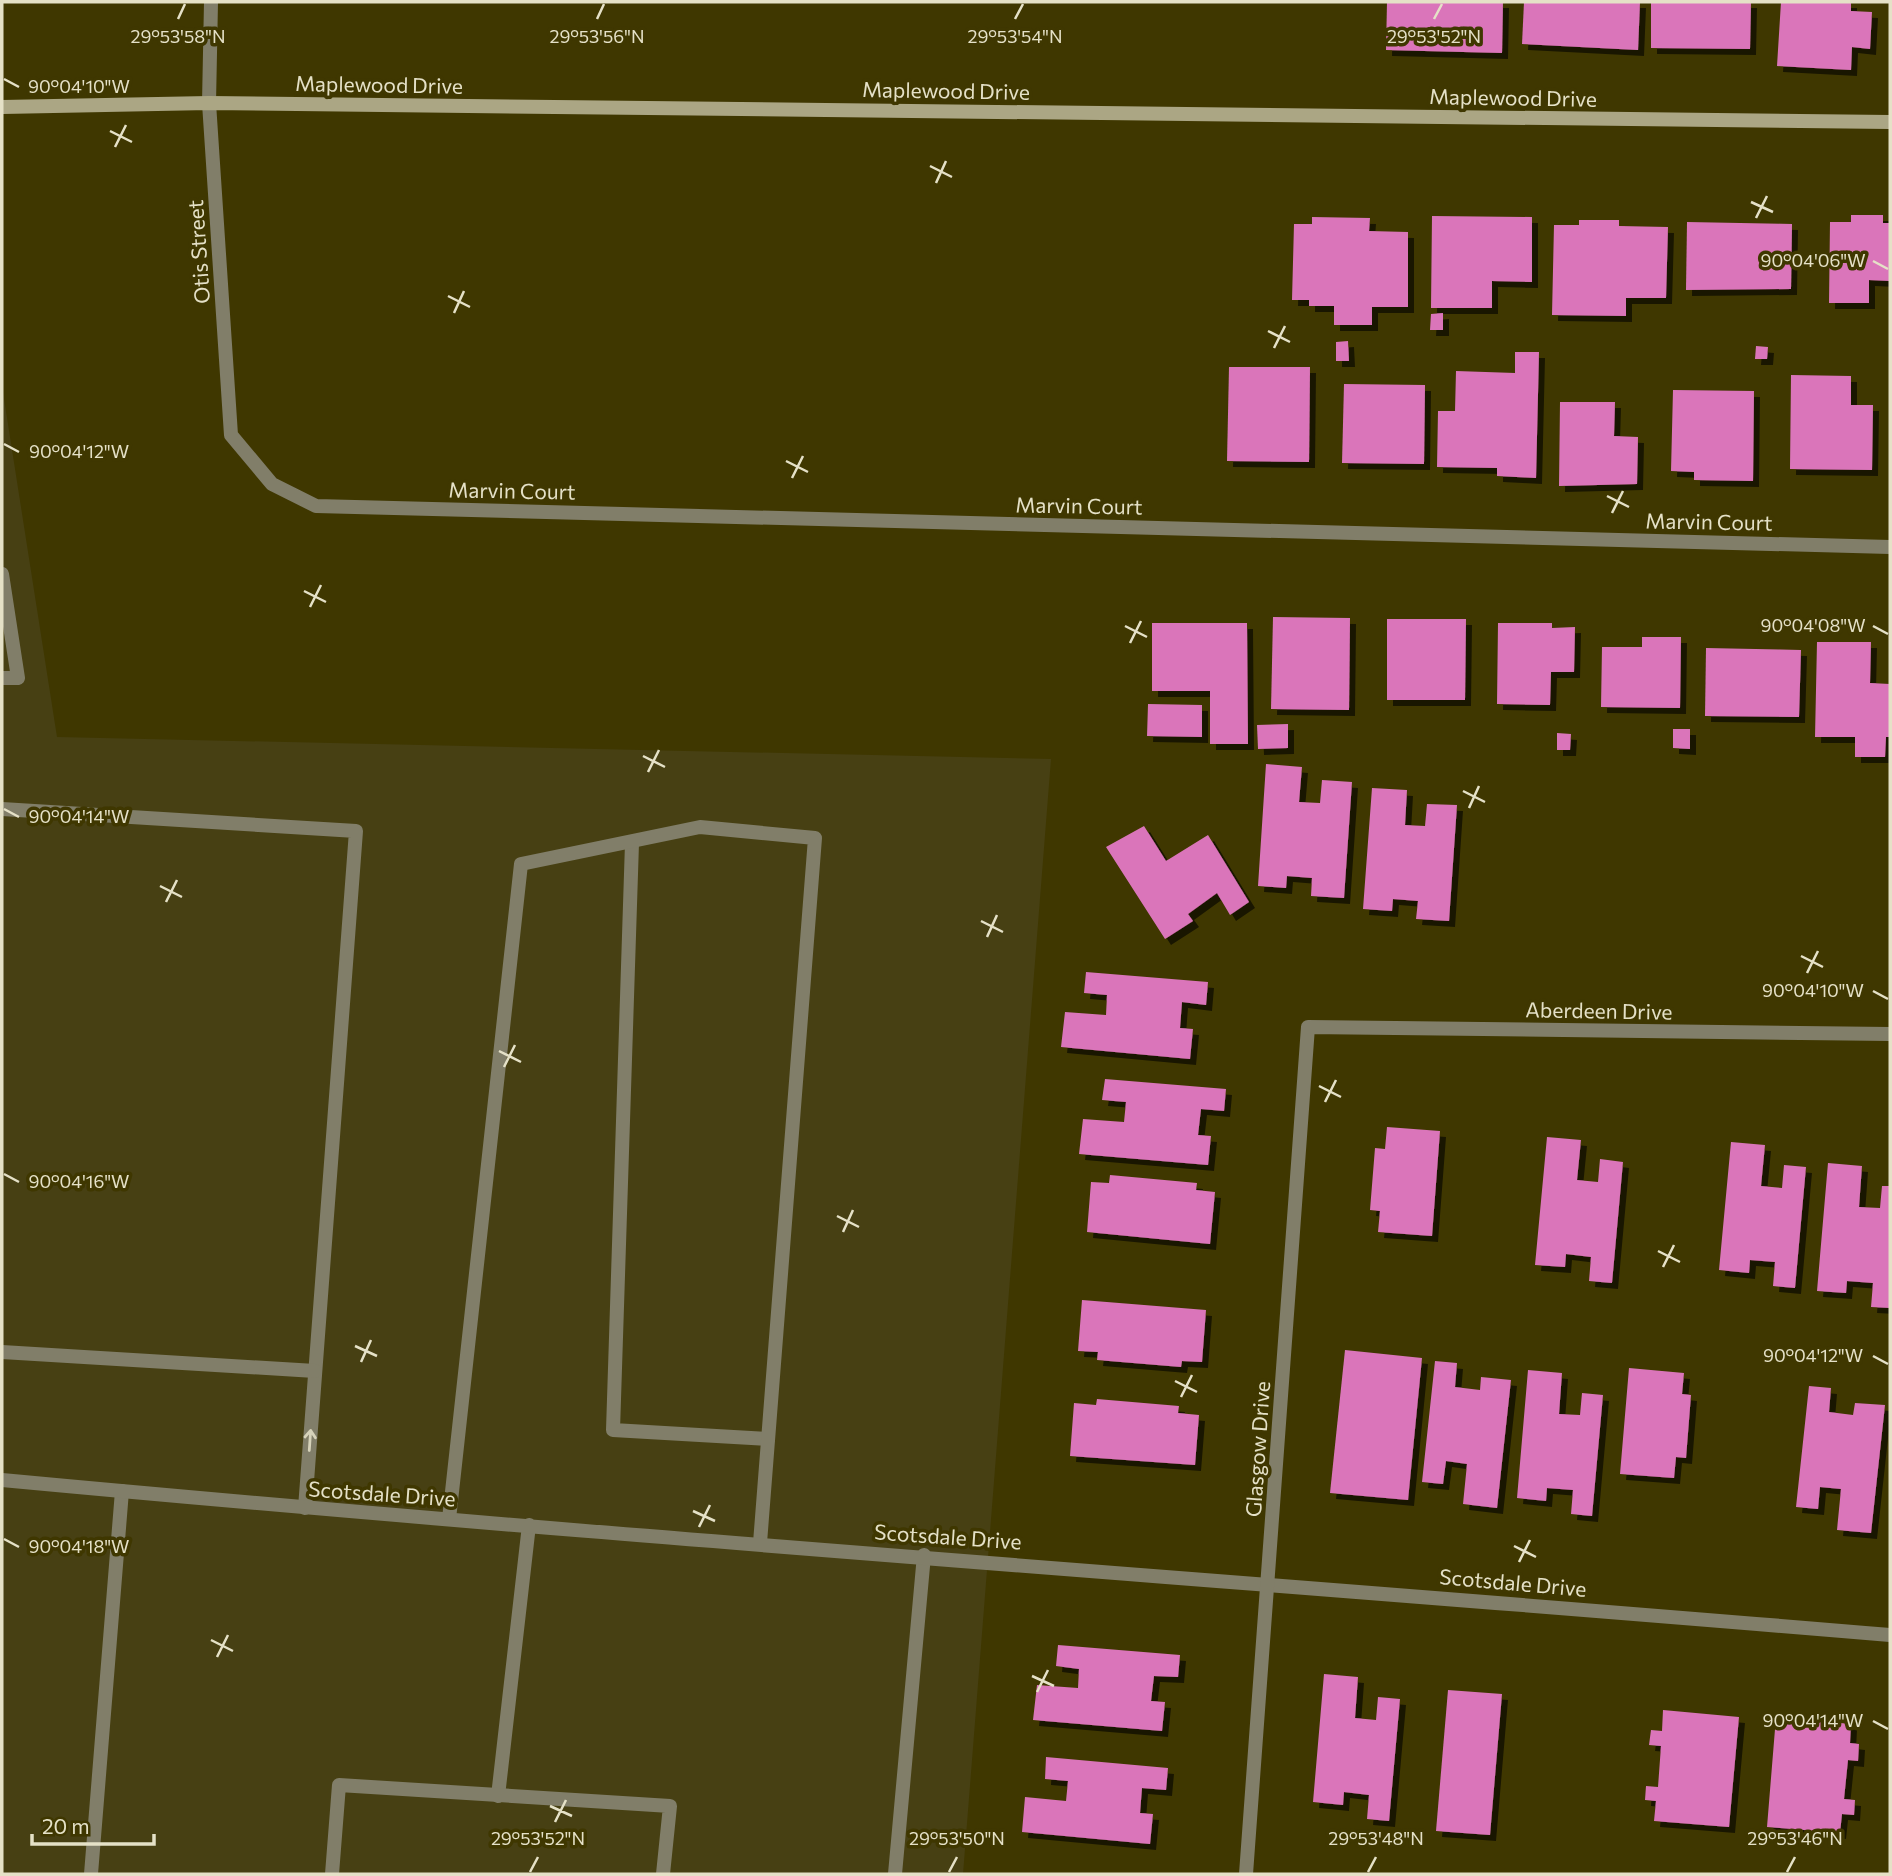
<svg xmlns="http://www.w3.org/2000/svg" width="1892" height="1876" viewBox="0 0 1892 1876" font-family="Commissioner,sans-serif">
	<style>
		.built { fill: #474013 }
		.building { fill: #da75ba; filter: url(#shadow) }
		.lines { fill: none; stroke-linecap: round; stroke-linejoin: round }
		.lane { stroke: #817e69; stroke-width: 14 }
		.street { stroke: #817e69; stroke-width: 14 }
		.secondary { stroke: #aba684; stroke-width: 14 }
		.oneway { stroke: #d6d2b9 }
		.ticks { fill: none; stroke: #e5e1c7; stroke-width: 2.5 }
		.labels { text-anchor: middle; dominant-baseline: central; stroke-width: 7; stroke-linejoin: round; paint-order: stroke }
		.street-label { font-size: 21px; fill: #e5e1c7; stroke: #3f3700 }
		.ticks-label { font-size: 18px; text-anchor: middle; fill: #e5e1c7; stroke: #3f3700; stroke-width: 7; stroke-linejoin: round; paint-order: stroke }
	</style>
	<defs>
		<filter id="shadow"><feDropShadow dx="6" dy="6" stdDeviation="0" flood-color="#0009"/></filter>
	</defs>
	<rect width="100%" height="100%" fill="#3f3700"/>
	<path class="built" d="M2,386L57,737L1051,759L963,1874H2Z"/>
	<g class="building">
		<path d="M1387,2H1503L1502,53L1386,50Z"/>
		<path d="M1524,2H1640L1638,50L1522,44Z"/>
		<path d="M1651,2H1751L1750,49L1651,48Z"/>
		<path d="M1781,2H1851V11L1872,12L1870,49L1852,47L1851,70L1777,66Z"/>
		<path d="M1851,215H1883V223H1890V281L1869,280V303H1829L1830,222H1851Z"/>
		<path d="M1432,216L1532,217V282L1492,281V308H1431Z"/>
		<path d="M1312,217L1370,218L1369,231L1408,232V307H1372V325H1334V306H1309V300H1292L1294,224H1312Z"/>
		<path d="M1579,220H1619V226L1668,227L1666,298H1626V316L1552,315L1554,225H1579Z"/>
		<path d="M1687,222L1792,224L1791,289L1686,290Z"/>
		<path d="M1443,313V330H1430L1431,314Z"/>
		<path d="M1348,341L1349,361H1336V342Z"/>
		<path d="M1756,346L1768,347L1767,359H1755Z"/>
		<path d="M1515,352H1539L1536,478L1497,476V468L1437,467L1438,411H1455L1456,371L1515,373Z"/>
		<path d="M1229,367H1310L1309,462L1227,461Z"/>
		<path d="M1791,375L1851,376V405H1873L1872,470L1790,469Z"/>
		<path d="M1344,384L1425,385L1424,464L1342,463Z"/>
		<path d="M1673,390L1754,391L1753,481L1694,480V472L1671,471Z"/>
		<path d="M1560,402H1615L1614,436L1638,437L1637,484L1559,486Z"/>
		<path d="M1273,617L1350,618L1349,710L1271,709Z"/>
		<path d="M1387,619H1466L1465,700H1387Z"/>
		<path d="M1152,623H1247L1248,744H1210V691H1152Z"/>
		<path d="M1498,623H1552V628L1575,627L1574,672H1551L1550,705L1497,704Z"/>
		<path d="M1642,637H1681L1680,708L1601,707L1602,647H1642Z"/>
		<path d="M1817,642H1871L1870,683L1890,684V737H1886L1885,757H1855V737H1815Z"/>
		<path d="M1706,648L1801,650L1799,717L1705,716Z"/>
		<path d="M1148,704L1202,705V737L1147,736Z"/>
		<path d="M1288,724V748L1258,749L1257,725Z"/>
		<path d="M1673,729H1690V749L1673,748Z"/>
		<path d="M1557,733L1571,734L1570,750H1557Z"/>
		<path d="M1266,764L1302,767L1299,802L1320,803L1322,780L1352,782L1344,898L1311,896L1312,878L1287,876L1286,888L1258,886Z"/>
		<path d="M1372,788L1407,790L1405,825L1425,826L1427,804L1457,805L1449,921L1416,919L1418,901L1393,899L1392,911L1363,909Z"/>
		<path d="M1144,826L1166,861L1208,835L1249,902L1230,915L1217,893L1188,914L1193,921L1165,939L1106,847Z"/>
		<path d="M1086,972L1208,982L1206,1005L1182,1002L1180,1028L1193,1029L1190,1059L1061,1047L1065,1012L1106,1015L1107,995L1084,993Z"/>
		<path d="M1105,1079L1226,1089L1224,1111L1201,1109L1198,1135L1211,1136L1208,1165L1079,1154L1083,1119L1124,1122L1126,1102L1102,1100Z"/>
		<path d="M1387,1127L1440,1131L1432,1236L1378,1232L1380,1211L1370,1210L1375,1148L1385,1149Z"/>
		<path d="M1547,1137L1581,1140L1577,1180L1598,1182L1600,1159L1623,1162L1612,1283L1589,1281L1591,1257L1566,1254L1565,1267L1535,1265Z"/>
		<path d="M1731,1142L1765,1145L1761,1186L1782,1188L1784,1165L1806,1167L1795,1288L1773,1286L1775,1262L1750,1260L1749,1273L1719,1270Z"/>
		<path d="M1828,1163L1862,1166L1859,1207L1880,1208L1882,1186H1890V1308L1871,1307L1873,1283L1847,1281L1846,1293L1817,1291Z"/>
		<path d="M1110,1175L1197,1183L1196,1190L1215,1192L1210,1244L1087,1232L1091,1182L1109,1183Z"/>
		<path d="M1082,1300L1206,1310L1202,1362L1182,1361L1181,1367L1097,1360L1098,1352L1078,1351Z"/>
		<path d="M1345,1350L1422,1358L1408,1500L1330,1493Z"/>
		<path d="M1435,1361L1457,1363L1455,1387L1480,1390L1481,1377L1511,1380L1497,1508L1463,1504L1467,1464L1446,1461L1443,1484L1422,1482Z"/>
		<path d="M1629,1368L1684,1373L1682,1394L1691,1395L1686,1458L1676,1457L1674,1478L1620,1474Z"/>
		<path d="M1528,1370L1562,1373L1559,1414L1580,1415L1582,1393L1603,1395L1592,1516L1571,1514L1573,1490L1547,1488L1546,1501L1517,1498Z"/>
		<path d="M1809,1386L1831,1388L1829,1412L1853,1415L1855,1403L1885,1405L1871,1533L1837,1530L1841,1489L1820,1487L1818,1509L1796,1507Z"/>
		<path d="M1097,1399L1179,1406L1178,1413L1199,1415L1195,1465L1070,1456L1074,1403L1096,1405Z"/>
		<path d="M1058,1645L1180,1655L1178,1677L1154,1676L1151,1701L1165,1702L1162,1731L1033,1720L1037,1685L1078,1688L1079,1669L1056,1666Z"/>
		<path d="M1324,1674L1358,1677L1355,1718L1376,1720L1378,1697L1400,1699L1389,1821L1367,1819L1369,1795L1344,1792L1343,1805L1313,1802Z"/>
		<path d="M1448,1690L1502,1694L1490,1835L1436,1831Z"/>
		<path d="M1663,1710L1739,1717L1729,1827L1654,1821L1656,1801L1645,1800L1646,1786L1658,1787L1661,1746L1649,1745L1651,1730L1662,1731Z"/>
		<path d="M1776,1717L1851,1724L1850,1743L1859,1744L1858,1761L1848,1760L1844,1799L1855,1800L1854,1815L1842,1814L1840,1833L1767,1827Z"/>
		<path d="M1046,1757L1168,1768L1166,1790L1142,1788L1140,1813L1153,1814L1150,1844L1022,1832L1025,1797L1066,1801L1068,1781L1045,1779Z"/>
	</g>
	<g class="lines">
		<g class="lane">
			<path d="M2,574L18,678H2"/>
			<path d="M2,809L356,831L305,1508"/>
			<path d="M632,843L613,1430L768,1439"/>
			<path d="M2,1352L315,1371"/>
			<path d="M449,1519L521,864L700,827L815,838L760,1543"/>
			<path d="M498,1796L529,1525"/>
			<path d="M91,1874L122,1491"/>
			<path d="M332,1874L339,1785L670,1806L663,1874"/>
			<path d="M895,1874L924,1555"/>
		</g>
		<g class="street">
			<path d="M211,2L209,103L231,435L272,484L316,506L1890,547"/>
			<path d="M2,1480C631,1539 1261,1582 1890,1635"/>
			<path d="M1246,1874L1308,1027L1890,1034"/>
		</g>
		<path class="secondary" d="M2,107L209,103L1890,122"/>
	</g>
	<defs><path id="oneway-shaft" d="M-6 0H5M1.5-3L5.5 0L1.5 3" fill="none" stroke-width="1.6" stroke-linecap="round" stroke-linejoin="round" transform="scale(1.75)"/></defs>
	<use class="oneway" href="#oneway-shaft" transform="translate(310 1440) rotate(-86)"/>
	<path class="ticks" d="M178,19L185,4M597,19L604,4M1015,19L1023,4M1434,19L1442,4M4,79L19,87M110,131L132,142M115,147L126,125M930,166L952,177M936,183L946,161M1751,202L1773,212M1756,218L1767,196M1873,261L1888,269M448,296L470,307M454,313L464,291M1268,331L1290,342M1274,348L1285,326M4,444L19,452M786,461L808,472M792,478L803,456M1607,496L1629,507M1612,513L1623,491M304,591L326,602M310,607L321,585M1125,626L1147,637M1873,626L1888,634M1130,643L1141,621M643,756L665,767M648,772L659,750M1463,791L1485,802M1469,808L1479,786M4,809L19,817M160,886L182,897M166,902L177,880M981,921L1003,932M987,937L997,915M1801,956L1823,967M1807,973L1818,951M1873,991L1888,999M499,1051L521,1062M504,1067L515,1045M1319,1086L1341,1097M1325,1102L1336,1080M4,1174L19,1182M837,1216L859,1227M843,1232L853,1210M1658,1251L1680,1262M1663,1267L1674,1245M355,1346L377,1356M1873,1356L1888,1364M361,1362L371,1340M1175,1381L1197,1392M1181,1397L1192,1375M693,1511L715,1521M699,1527L710,1505M4,1539L19,1547M1514,1546L1536,1557M1519,1562L1530,1540M211,1640L233,1651M217,1657L228,1635M1032,1676L1054,1686M1037,1692L1048,1670M1873,1721L1888,1729M550,1806L572,1816M555,1822L566,1800M530,1872L538,1857M949,1872L957,1857M1368,1872L1376,1857M1787,1872L1795,1857"/>
	<g class="labels">
		<g class="street-label">
			<text transform="translate(379 84) rotate(1)">Maplewood Drive</text>
			<text transform="translate(946 90) rotate(1)">Maplewood Drive</text>
			<text transform="translate(1513 97) rotate(1)">Maplewood Drive</text>
			<text transform="translate(198 252) rotate(-94)">Otis Street</text>
			<text transform="translate(512 490) rotate(1)">Marvin Court</text>
			<text transform="translate(1079 505) rotate(1)">Marvin Court</text>
			<text transform="translate(1709 521) rotate(1)">Marvin Court</text>
			<text transform="translate(1599 1010) rotate(1)">Aberdeen Drive</text>
			<text transform="translate(1257 1449) rotate(-86)">Glasgow Drive</text>
			<text transform="translate(382 1493) rotate(4)">Scotsdale Drive</text>
			<text transform="translate(948 1536) rotate(4)">Scotsdale Drive</text>
			<text transform="translate(1513 1582) rotate(5)">Scotsdale Drive</text>
		</g>
	</g>
	<g class="ticks-label">
		<text x="178" y="43">29°53'58"N</text>
		<text x="597" y="43">29°53'56"N</text>
		<text x="1015" y="43">29°53'54"N</text>
		<text x="1434" y="43">29°53'52"N</text>
		<text x="79" y="93">90°04'10"W</text>
		<text x="1813" y="267">90°04'06"W</text>
		<text x="79" y="458">90°04'12"W</text>
		<text x="1813" y="632">90°04'08"W</text>
		<text x="79" y="823">90°04'14"W</text>
		<text x="1813" y="997">90°04'10"W</text>
		<text x="79" y="1188">90°04'16"W</text>
		<text x="1813" y="1362">90°04'12"W</text>
		<text x="79" y="1553">90°04'18"W</text>
		<text x="1813" y="1727">90°04'14"W</text>
		<text x="538" y="1845">29°53'52"N</text>
		<text x="957" y="1845">29°53'50"N</text>
		<text x="1376" y="1845">29°53'48"N</text>
		<text x="1795" y="1845">29°53'46"N</text>
	</g>
	<rect width="1892" height="1876" fill="none" stroke="#e5e1c7" stroke-width="7"/>
	<path d="M32 1834v10h122v-10" fill="none" stroke="#e5e1c7" stroke-width="3.5"/>
	<text x="42" y="1834" font-size="21" fill="#e5e1c7" stroke="#3f3700" stroke-width="5" paint-order="stroke">20 m</text>
</svg>
